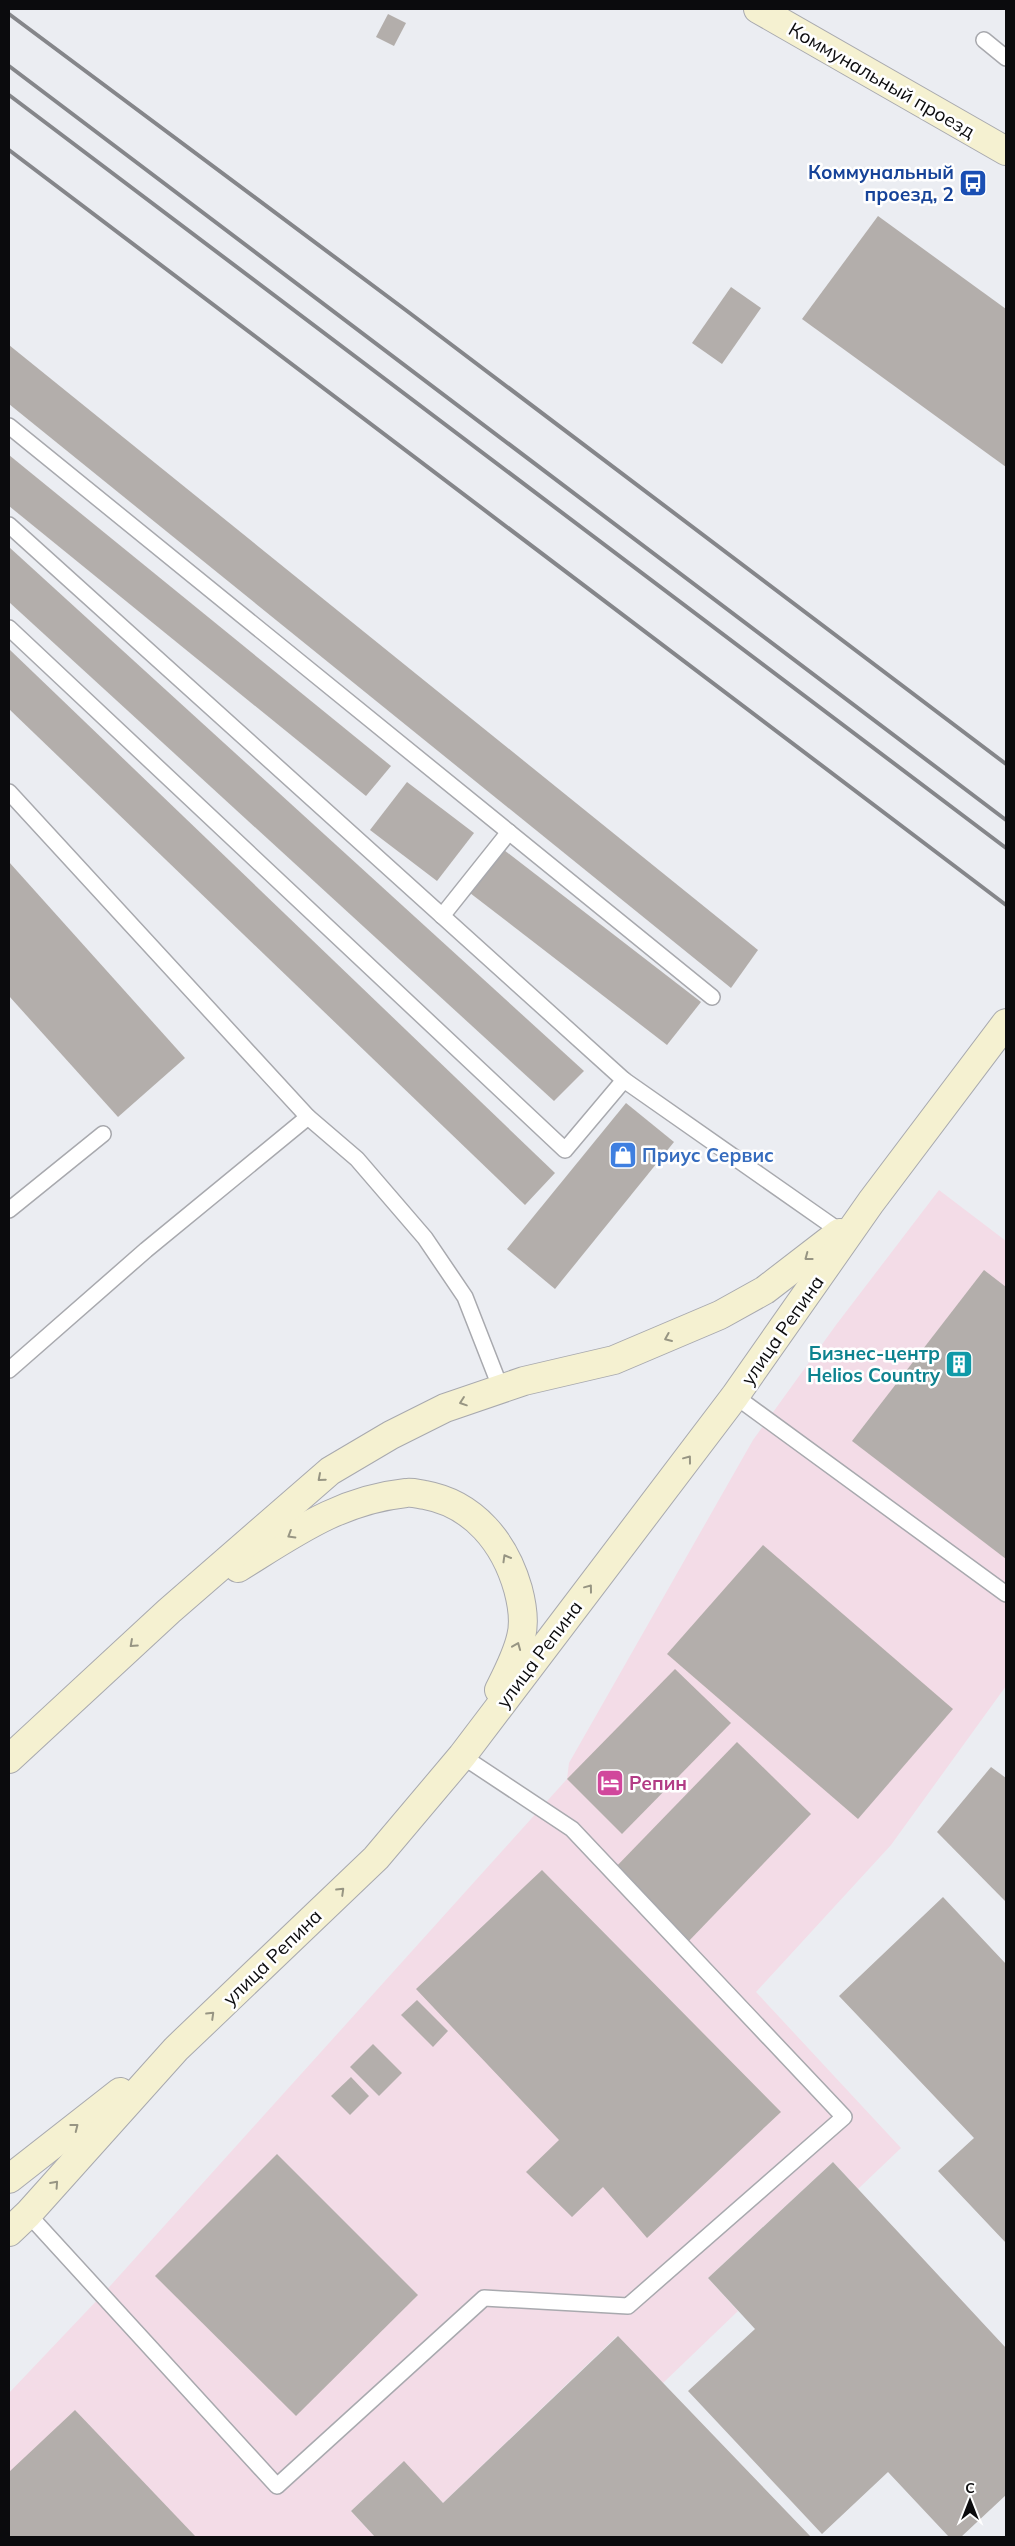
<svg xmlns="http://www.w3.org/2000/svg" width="1015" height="2546" viewBox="0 0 1015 2546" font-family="Mulish,sans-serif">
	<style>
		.commercial { fill: #f3dce7 }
		.building { fill: #b3aeab }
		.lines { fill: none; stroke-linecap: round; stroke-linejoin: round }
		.lane-casing { stroke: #a8a9ae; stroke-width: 18 }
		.secondary-casing { stroke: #a8a9ae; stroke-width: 30 }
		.lane { stroke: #fff; stroke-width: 15 }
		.secondary { stroke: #f5f1d1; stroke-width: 28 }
		.rail { stroke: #85868a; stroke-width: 4 }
		.oneway { stroke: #979583 }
		.labels { text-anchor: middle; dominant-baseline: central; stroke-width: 5; stroke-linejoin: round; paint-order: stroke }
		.street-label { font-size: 19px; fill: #0b0b0d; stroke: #fff }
		.transit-label { font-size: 19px; font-weight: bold; fill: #164399; stroke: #fff; text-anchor: end }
		.shop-label { font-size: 19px; font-weight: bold; fill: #366cbe; stroke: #fff; text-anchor: start }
		.culture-label { font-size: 19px; font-weight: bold; fill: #0d838f; stroke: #fff; text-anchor: end }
		.hotel-label { font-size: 19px; font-weight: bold; fill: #b23c85; stroke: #fff; text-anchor: start }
	</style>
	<rect width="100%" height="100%" fill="#ebedf2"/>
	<path class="commercial" d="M939,1190L1006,1241V1686L891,1845L756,1992L901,2148L858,2189L833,2162L708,2278L738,2311L663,2383L617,2336L443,2503L403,2462L351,2511L375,2537H9V2393L102,2295L567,1779L569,1763L753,1440L836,1325Z"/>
	<g class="building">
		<path d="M388,14L406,23L394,46L376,37Z"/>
		<path d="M878,216L1006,309V467L802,319Z"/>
		<path d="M731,287L761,308L722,364L692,343Z"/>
		<path d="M9,345L758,950L731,988L9,404Z"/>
		<path d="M9,455L391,766L366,796L9,506Z"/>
		<path d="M9,547L584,1071L554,1101L9,602Z"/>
		<path d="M9,649L555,1173L525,1205L9,709Z"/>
		<path d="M407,782L474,833L437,881L370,830Z"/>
		<path d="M504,850L701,1002L667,1045L470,893Z"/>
		<path d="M9,862L185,1058L118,1117L9,996Z"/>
		<path d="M626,1103L674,1142L555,1289L507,1249Z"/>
		<path d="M984,1270L1006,1287V1559L852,1441Z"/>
		<path d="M763,1545L953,1709L858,1819L667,1654Z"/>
		<path d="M675,1669L731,1723L622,1834L567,1779Z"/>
		<path d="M737,1742L811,1814L686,1944L611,1872Z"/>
		<path d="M991,1767L1006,1778V1902L937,1832Z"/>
		<path d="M542,1870L781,2112L647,2238L603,2187L572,2217L526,2172L559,2140L416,1989Z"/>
		<path d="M943,1897L1006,1964V2243L938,2171L974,2138L839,1996Z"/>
		<path d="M417,2000L448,2031L433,2047L401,2015Z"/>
		<path d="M373,2044L402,2073L379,2096L350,2067Z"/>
		<path d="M351,2077L369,2096L350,2115L331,2096Z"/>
		<path d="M277,2154L418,2295L296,2416L155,2276Z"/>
		<path d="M833,2162L1006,2348V2495L961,2537H949L888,2472L822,2534L688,2391L755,2329L708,2278Z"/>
		<path d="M618,2336L811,2537H375L351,2511L404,2461L443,2503Z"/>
		<path d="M75,2410L196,2537H9V2472Z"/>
	</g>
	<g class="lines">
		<g class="lane-casing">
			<g id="lane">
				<path d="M984,40L1006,58"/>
				<path d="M9,426L712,997"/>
				<path d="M9,525L624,1080"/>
				<path d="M9,628L565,1150L624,1080L841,1232"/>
				<path d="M9,792L308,1117L357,1159L425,1238L465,1297L501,1389"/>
				<path d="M442,916L509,832"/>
				<path d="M9,1210L103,1134"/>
				<path d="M9,1370L146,1250L308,1117"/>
				<path d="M735,1396L1006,1594"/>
				<path d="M28,2214L277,2486L484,2298L628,2306L844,2117L572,1829L462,1756"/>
			</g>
		</g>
		<g class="secondary-casing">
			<g id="secondary">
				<path d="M758,9L1006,151"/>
				<path d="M238,1568C293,1534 339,1500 406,1493C412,1492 418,1494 425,1495C474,1504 505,1543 518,1589C522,1604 525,1622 521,1637C517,1655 507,1674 499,1690"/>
				<path d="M9,1759L169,1611L330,1471L391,1435L445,1408L524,1381L614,1360L720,1315L765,1290L839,1233"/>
				<path d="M9,2179L120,2092"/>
				<path d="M9,2232L28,2214L176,2049L376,1858L462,1756L735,1396L871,1202L1006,1023"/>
			</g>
		</g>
		<use href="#lane" class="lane"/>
		<use href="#secondary" class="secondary"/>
		<g class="rail">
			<path d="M9,14L407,311L1006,764"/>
			<path d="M9,66L1006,820"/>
			<path d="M9,95L1006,848"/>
			<path d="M9,150L1006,905"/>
		</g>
	</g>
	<defs><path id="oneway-chevron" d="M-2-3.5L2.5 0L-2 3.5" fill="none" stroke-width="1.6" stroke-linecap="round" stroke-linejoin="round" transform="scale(1.25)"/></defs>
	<g class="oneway">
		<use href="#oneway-chevron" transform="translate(808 1257) rotate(143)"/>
		<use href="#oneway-chevron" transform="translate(668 1338) rotate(157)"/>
		<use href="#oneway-chevron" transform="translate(463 1402) rotate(161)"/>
		<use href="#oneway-chevron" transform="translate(688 1459) rotate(-53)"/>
		<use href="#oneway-chevron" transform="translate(321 1478) rotate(139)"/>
		<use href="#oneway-chevron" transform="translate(291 1535) rotate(149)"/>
		<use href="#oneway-chevron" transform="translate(506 1558) rotate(-120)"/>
		<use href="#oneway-chevron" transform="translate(589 1588) rotate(-53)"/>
		<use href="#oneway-chevron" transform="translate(133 1644) rotate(138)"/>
		<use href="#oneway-chevron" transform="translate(517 1646) rotate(-68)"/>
		<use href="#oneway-chevron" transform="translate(341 1891) rotate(-44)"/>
		<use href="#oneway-chevron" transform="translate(211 2015) rotate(-44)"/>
		<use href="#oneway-chevron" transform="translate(75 2127) rotate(-38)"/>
		<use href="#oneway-chevron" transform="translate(55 2184) rotate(-48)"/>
	</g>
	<defs>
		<g id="bus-square" transform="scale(1.4375)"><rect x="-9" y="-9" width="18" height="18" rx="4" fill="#1a4fb4" stroke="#fff"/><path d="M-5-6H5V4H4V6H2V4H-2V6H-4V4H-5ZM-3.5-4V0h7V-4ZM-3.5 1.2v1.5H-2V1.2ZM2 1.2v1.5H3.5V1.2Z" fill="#fff"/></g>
		<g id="shop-square" transform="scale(1.4375)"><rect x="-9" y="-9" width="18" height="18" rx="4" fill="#3f7fe0" stroke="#fff"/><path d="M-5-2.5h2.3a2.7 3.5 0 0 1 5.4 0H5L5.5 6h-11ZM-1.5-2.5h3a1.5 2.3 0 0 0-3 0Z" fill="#fff"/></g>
		<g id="building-square" transform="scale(1.4375)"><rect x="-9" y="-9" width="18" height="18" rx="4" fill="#0f9aa8" stroke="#fff"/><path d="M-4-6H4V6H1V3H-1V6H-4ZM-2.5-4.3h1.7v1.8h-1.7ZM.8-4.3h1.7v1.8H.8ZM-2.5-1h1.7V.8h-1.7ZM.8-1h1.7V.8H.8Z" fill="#fff"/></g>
		<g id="hotel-square" transform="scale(1.4375)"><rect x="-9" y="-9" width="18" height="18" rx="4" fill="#d1479c" stroke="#fff"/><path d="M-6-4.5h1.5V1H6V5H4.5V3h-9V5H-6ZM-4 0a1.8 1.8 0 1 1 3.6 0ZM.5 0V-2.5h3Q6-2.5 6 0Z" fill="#fff"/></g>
	</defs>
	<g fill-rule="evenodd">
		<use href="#bus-square" x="973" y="183"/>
		<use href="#shop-square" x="623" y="1155"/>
		<use href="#building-square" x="959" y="1364"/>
		<use href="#hotel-square" x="610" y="1783"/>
	</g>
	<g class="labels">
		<g class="street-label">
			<text transform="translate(882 80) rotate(30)">Коммунальный проезд</text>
			<text transform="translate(782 1330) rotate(-55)">улица Репина</text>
			<text transform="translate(539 1654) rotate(-53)">улица Репина</text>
			<text transform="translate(272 1957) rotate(-44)">улица Репина</text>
		</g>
		<g class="transit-label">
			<text x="954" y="172">Коммунальный<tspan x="954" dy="22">проезд, 2</tspan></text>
		</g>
		<g class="shop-label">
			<text x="642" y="1155">Приус Сервис</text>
		</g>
		<g class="culture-label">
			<text x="940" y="1353">Бизнес-центр<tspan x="940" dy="22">Helios Country</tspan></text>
		</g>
		<g class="hotel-label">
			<text x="629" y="1783">Репин</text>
		</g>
	</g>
	<rect width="1015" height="2546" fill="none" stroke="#0b0b0d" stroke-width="20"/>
	<g transform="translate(970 2501)" stroke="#ffffff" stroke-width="4" paint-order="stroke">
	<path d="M0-4L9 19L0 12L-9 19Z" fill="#0b0b0d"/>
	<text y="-8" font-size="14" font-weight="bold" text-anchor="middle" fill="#0b0b0d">С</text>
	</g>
</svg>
